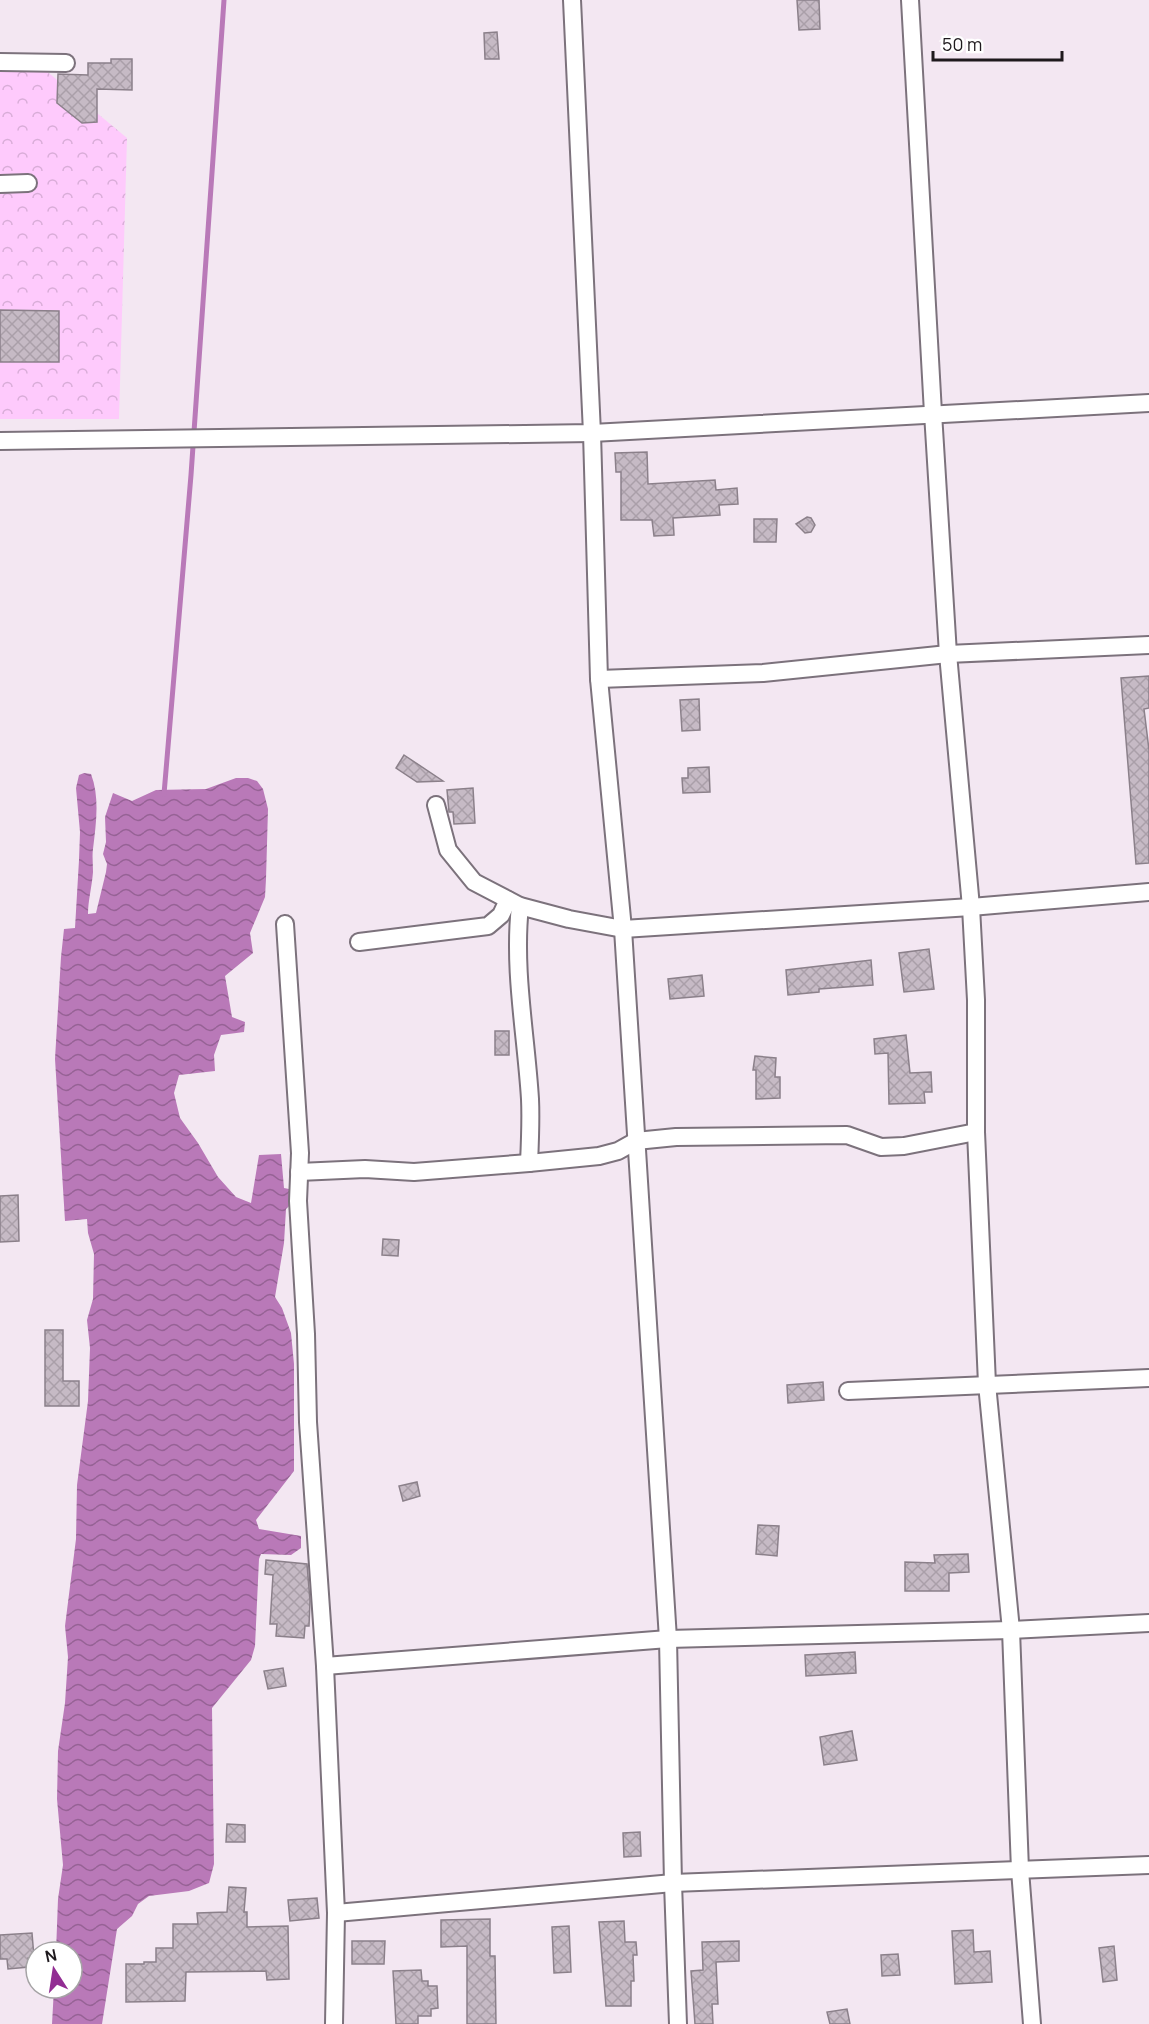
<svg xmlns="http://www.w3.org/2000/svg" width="1149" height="2024" viewBox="0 0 1149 2024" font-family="Manrope,sans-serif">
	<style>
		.forest { fill: url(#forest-crowns) }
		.water { fill: url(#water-waves) }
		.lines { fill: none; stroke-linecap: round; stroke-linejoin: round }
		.stream { stroke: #b979b8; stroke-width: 5 }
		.building { fill: url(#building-cross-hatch); stroke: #8b808a; stroke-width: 1.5 }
		.minor-casing { stroke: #7c727c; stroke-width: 20 }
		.minor { stroke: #fff; stroke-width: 16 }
	</style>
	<defs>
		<pattern id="forest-crowns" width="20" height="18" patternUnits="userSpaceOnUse" patternTransform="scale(1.5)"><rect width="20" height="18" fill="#fecafc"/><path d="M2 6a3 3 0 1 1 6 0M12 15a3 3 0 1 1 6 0" fill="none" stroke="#d9add8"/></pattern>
		<pattern id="water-waves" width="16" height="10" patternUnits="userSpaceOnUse" patternTransform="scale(1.5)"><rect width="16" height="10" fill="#b979b8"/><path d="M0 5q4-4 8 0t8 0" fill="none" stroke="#966295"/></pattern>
		<pattern id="building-cross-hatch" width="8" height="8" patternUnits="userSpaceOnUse" patternTransform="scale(1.5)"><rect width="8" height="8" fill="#c6bac5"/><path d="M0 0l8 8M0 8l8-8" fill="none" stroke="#aa9fa9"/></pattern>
	</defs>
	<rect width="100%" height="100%" fill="#f3e7f2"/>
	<path class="forest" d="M0,69H44L127,138L119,419H0Z"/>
	<path class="water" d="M84,773L91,774C100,798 96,824 93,849C92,856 93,864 93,872C92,886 88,901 88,914L96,913L106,872L107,864L103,854L106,842L105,817L113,793L132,801L156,790L206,789L236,778H248L257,781L263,789L268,809L266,879L265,897L250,933L253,953L225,976L232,1017L245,1022L244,1032L221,1035L214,1055L215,1071L179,1075L174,1093L180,1118L198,1143L218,1177L236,1197L251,1203L259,1155L281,1154L284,1188L289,1189V1206L286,1209L284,1243L275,1297L282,1308L291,1333L294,1364V1471L256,1520L259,1529L301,1536V1548L291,1555L261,1554L259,1559L255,1646L251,1660L212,1708L214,1864L209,1883L189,1891L149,1896L138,1904L132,1916L117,1929L102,2024H52L54,1988H72V1952H56L58,1899L63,1865L57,1799L58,1751L65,1703L68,1657L65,1626L76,1539L77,1485L88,1401L90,1348L87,1320L93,1299L94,1254L88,1233L87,1219L65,1221L55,1059L61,957L64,929L75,928L79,860L80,832L76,788L79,775Z"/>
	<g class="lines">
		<path class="stream" d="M164,794L191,475L224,0"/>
	</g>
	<g class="building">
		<path d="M797,0H819L820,29L799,30Z"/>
		<path d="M497,32L499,59H485L484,33Z"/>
		<path d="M111,59H132V90L97,89V122L82,123L57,103L58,74L88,75V63H111Z"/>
		<path d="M0,310L59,311V362H0Z"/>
		<path d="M647,452L648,484L715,480L716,490L737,488L738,504L719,505L720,515L673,518L674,535L654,536L652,520H621V472H616L615,453Z"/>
		<path d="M807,517L811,518L815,525L811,532L805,533L796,524Z"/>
		<path d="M754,519H777L776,542H754Z"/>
		<path d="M1149,676V708L1144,709L1149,750V863L1136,864L1121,678Z"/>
		<path d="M699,699L700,730L682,731L680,700Z"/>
		<path d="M404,755L443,781L417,782L396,768Z"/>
		<path d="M709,767L710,792L683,793L682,778H688V768Z"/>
		<path d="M473,788L475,823L454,824L453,812H449L447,790Z"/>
		<path d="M929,949L934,989L904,992L899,953Z"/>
		<path d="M871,960L873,985L819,989V992L788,995L786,970Z"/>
		<path d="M702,975L704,996L670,999L668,979Z"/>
		<rect x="495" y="1031" width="14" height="24"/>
		<path d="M906,1035L910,1073L931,1072L932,1092H924L925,1103L889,1104L888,1053L875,1054L874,1039Z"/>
		<path d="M755,1056L776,1058L775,1077H780V1098L756,1099V1070H753Z"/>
		<path d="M18,1195L19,1241L0,1242V1196Z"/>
		<path d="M383,1239L399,1240L398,1256L382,1255Z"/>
		<path d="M45,1330H63V1381H79V1406H45Z"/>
		<path d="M823,1382L824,1400L788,1403L787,1385Z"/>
		<path d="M417,1482L420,1496L403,1501L399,1486Z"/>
		<path d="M758,1525L779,1526L777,1556L756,1554Z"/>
		<path d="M968,1554L969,1572L949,1573V1591H905V1562L935,1563L934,1555Z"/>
		<path d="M266,1560L307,1564L310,1601L309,1626H305L304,1638L276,1636L277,1624H270L273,1575L265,1574Z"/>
		<path d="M855,1652L856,1673L806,1676L805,1655Z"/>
		<path d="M283,1668L286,1686L268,1689L264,1671Z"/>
		<path d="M852,1731L857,1760L824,1765L820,1737Z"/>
		<path d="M227,1824L245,1825V1842H226Z"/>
		<path d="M640,1832L641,1856L624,1857L623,1833Z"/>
		<path d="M229,1887L246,1888L244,1912H247V1927L288,1926L289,1979L267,1980L266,1971L186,1972L185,2001L126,2002V1964H144V1962H156V1948H173V1924H198L197,1913L227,1912Z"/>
		<path d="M317,1898L319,1918L290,1921L288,1900Z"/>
		<path d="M490,1919V1956H495L496,2024H467V1946L441,1947V1920Z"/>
		<path d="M624,1921L625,1942H636L637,1955H633L634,1981H631V2006H606L599,1922Z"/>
		<path d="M569,1926L571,1972L554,1973L552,1927Z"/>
		<path d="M973,1930L974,1952L990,1951L992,1982L955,1984L952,1931Z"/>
		<path d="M32,1933L34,1957L28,1958L29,1967L8,1969L7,1959H0V1935Z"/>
		<path d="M352,1941H385L384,1964H352Z"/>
		<path d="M739,1941V1961L716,1962L718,2004H712L713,2024H695L691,1971L703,1970L702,1942Z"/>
		<path d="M1114,1946L1117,1980L1103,1982L1099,1948Z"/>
		<path d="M898,1954L900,1975L882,1976L881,1955Z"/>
		<path d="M421,1970L422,1981H428V1986H437L438,2008L431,2009V2016H418V2024H396L393,1971Z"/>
		<path d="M847,2009L850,2024H830L827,2012Z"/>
	</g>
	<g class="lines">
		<g class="minor-casing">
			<g id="minor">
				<path d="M572,0L592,433L599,679L623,929L668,1639L673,1883L678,2024"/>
				<path d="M910,0L933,413L948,654L971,907L976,1000V1132L987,1384L1011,1630L1020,1870L1032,2024"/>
				<path d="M0,62L66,63"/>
				<path d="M0,184L28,183"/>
				<path d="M0,441L592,433L1149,403"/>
				<path d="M599,679L763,673L948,654L1149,645"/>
				<path d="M436,805L448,850L474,882L520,906L569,919L623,929L971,907L1149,892"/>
				<path d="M520,906C513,970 526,1034 530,1099C531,1120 530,1142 529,1163"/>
				<path d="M285,924L300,1153L298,1201L306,1334L308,1422L325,1666L336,1913L334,2024"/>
				<path d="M359,942L488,926L501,915L508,900"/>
				<path d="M299,1172L365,1169L414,1172L529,1163L599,1156L618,1151L636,1141L676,1137L847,1135L881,1147L904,1146L976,1132"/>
				<path d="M848,1391L1149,1378"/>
				<path d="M325,1666L668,1639L1011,1630L1149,1623"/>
				<path d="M336,1913L673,1883L1149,1865"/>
			</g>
		</g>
		<use href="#minor" class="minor"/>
	</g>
	<g transform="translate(54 1970) rotate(348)"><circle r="28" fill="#ffffff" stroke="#a5a3a5" stroke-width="1.5"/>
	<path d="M0-4.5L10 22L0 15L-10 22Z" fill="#922d93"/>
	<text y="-9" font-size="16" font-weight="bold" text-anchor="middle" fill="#1e191d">N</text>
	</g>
	<path d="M933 51v9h129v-9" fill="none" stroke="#1e191d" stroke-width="3"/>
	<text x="942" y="51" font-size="18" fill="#1e191d" stroke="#ffffff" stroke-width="4.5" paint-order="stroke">50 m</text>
</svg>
